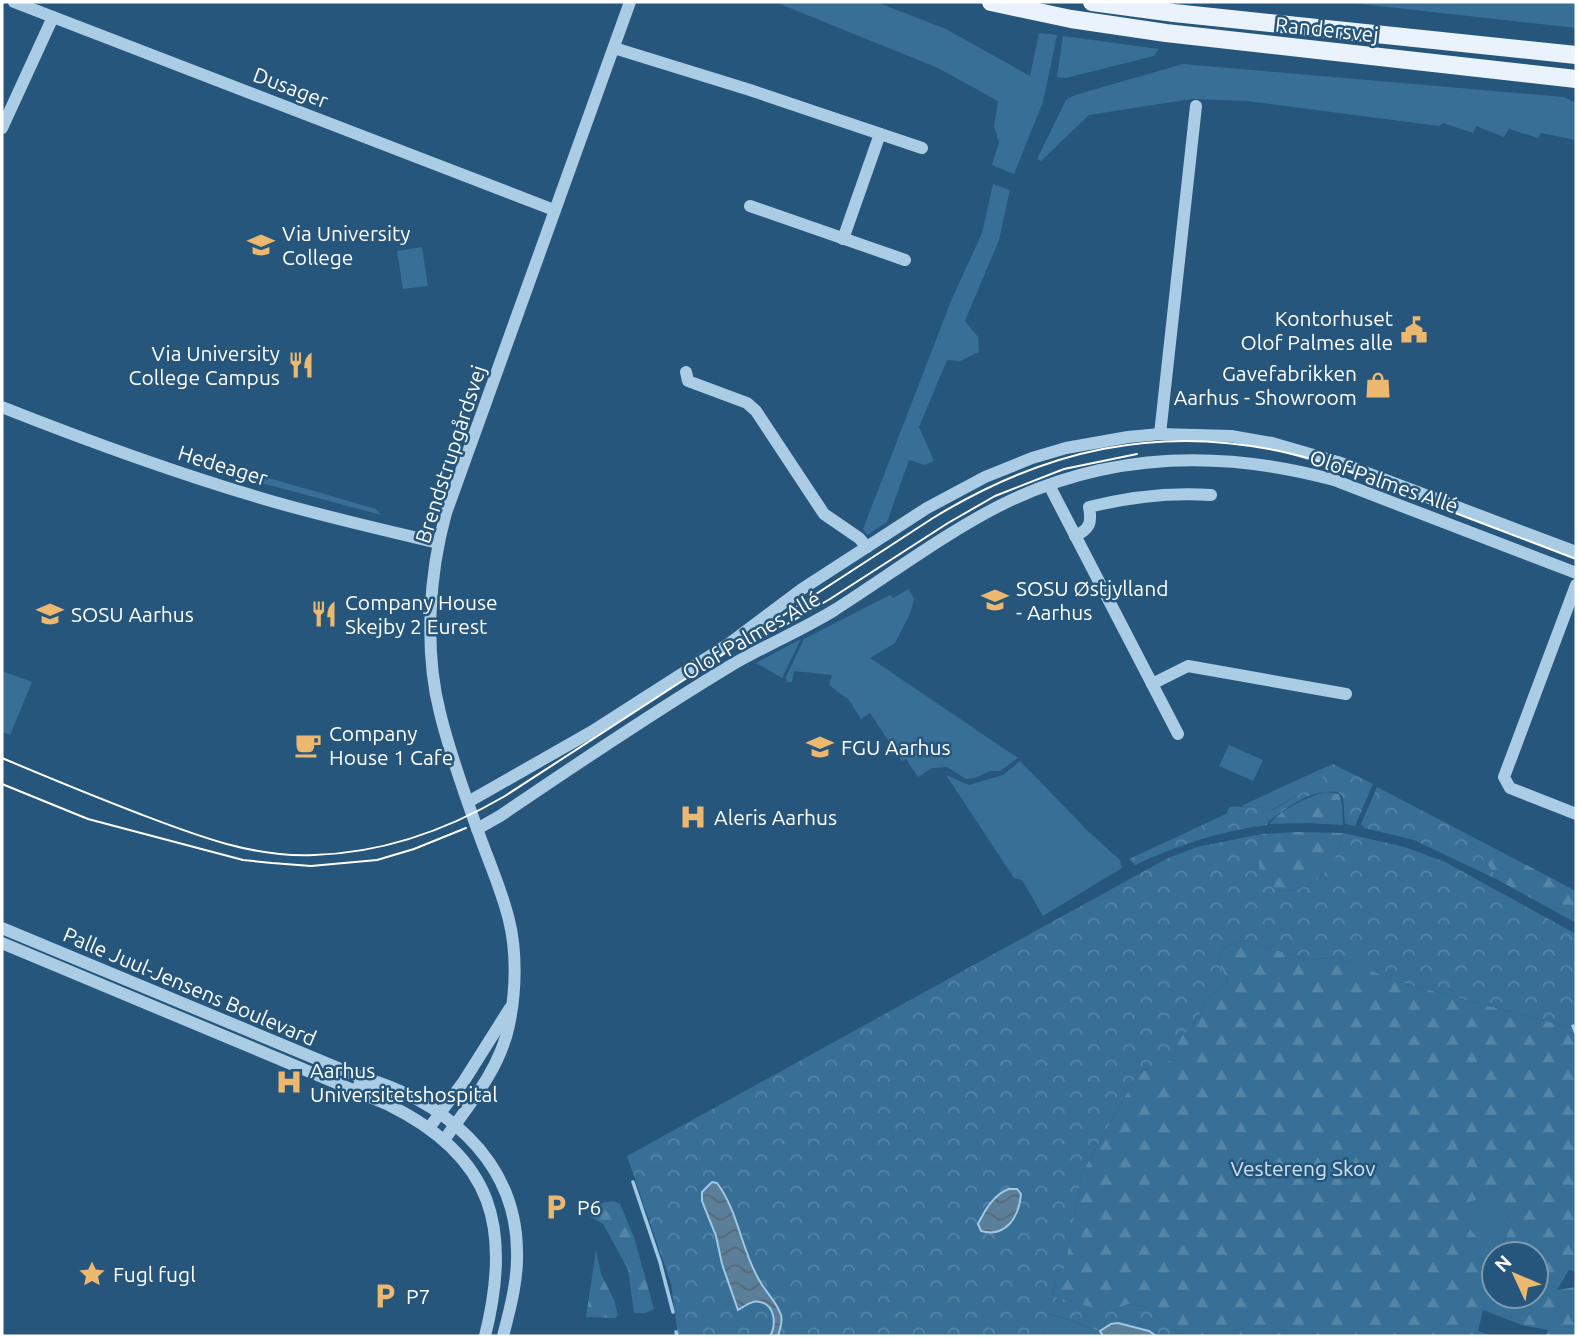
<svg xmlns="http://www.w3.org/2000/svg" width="1578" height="1338" viewBox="0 0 1578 1338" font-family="Ubuntu,sans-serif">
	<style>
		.grass { fill: #376f96 }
		.forest { fill: url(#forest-firs); fill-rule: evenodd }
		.park { fill: url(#park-crowns); fill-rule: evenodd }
		.water { fill: url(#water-waves); stroke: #9fc8e4; stroke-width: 2 }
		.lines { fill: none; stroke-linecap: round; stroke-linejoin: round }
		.stream { stroke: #9fc8e4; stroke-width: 3.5 }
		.minor { stroke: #aacce4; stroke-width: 12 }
		.major { stroke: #eaf3fc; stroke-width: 18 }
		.tram { stroke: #fff; stroke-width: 2 }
		.labels { text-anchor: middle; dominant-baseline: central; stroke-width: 5; stroke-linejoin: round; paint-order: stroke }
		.street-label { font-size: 21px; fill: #fff; stroke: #26567b }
		.poi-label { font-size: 21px; fill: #fff; stroke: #26567b; text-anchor: start }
		.park-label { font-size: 21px; fill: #cde3f3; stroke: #26567b }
	</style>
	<defs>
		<pattern id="forest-firs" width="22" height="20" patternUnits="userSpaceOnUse" patternTransform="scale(1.75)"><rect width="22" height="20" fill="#376f96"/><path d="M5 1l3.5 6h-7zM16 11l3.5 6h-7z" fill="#5585a6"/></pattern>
		<pattern id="park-crowns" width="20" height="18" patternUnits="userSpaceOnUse" patternTransform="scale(1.75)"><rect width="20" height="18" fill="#376f96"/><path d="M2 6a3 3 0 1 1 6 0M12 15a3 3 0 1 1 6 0" fill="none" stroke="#5585a6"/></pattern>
		<pattern id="water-waves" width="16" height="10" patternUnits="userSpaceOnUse" patternTransform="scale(1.75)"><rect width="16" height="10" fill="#5c7f99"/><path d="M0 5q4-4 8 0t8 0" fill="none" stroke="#556876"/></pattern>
	</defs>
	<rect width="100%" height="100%" fill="#26567b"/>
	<g class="grass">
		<path d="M775,2H876L946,29L1030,76L1039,33L1057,35L1043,102L1014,174L992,165L999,142L994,126L998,101L938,68Z"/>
		<path d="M1343,2H1576V28Z"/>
		<path d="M1063,36L1159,49L1154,56L1066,78L1057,77Z"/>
		<path d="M1183,64L1564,97L1576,103V140L1541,133L1538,138L1509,129L1504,137L1476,126L1473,133L1443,123L1439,126L1246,101L1192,99L1089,115L1041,161L1037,159L1066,100L1075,95Z"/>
		<path d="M993,184L1010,190L999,240L965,321L978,337L979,352L960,361L947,360L919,427L934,461L925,465L909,460L887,522L867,535L863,529L951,301L982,233Z"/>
		<path d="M422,247L428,286L403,289L397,251Z"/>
		<path d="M234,468L376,509L381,515L232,475Z"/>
		<path d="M909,589L914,599L910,614L895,643L870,658L1018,758L1000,771H990L975,778L966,779L947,767L932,768L918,777L906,759L902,761L870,713L861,719L849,700L829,685L832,675L794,671L792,682H787L786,677L804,639L890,595L893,598Z"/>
		<path d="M801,639L782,678L756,663Z"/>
		<path d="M2,671L32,682L10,735L2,732Z"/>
		<path d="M1229,745L1263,760L1253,781L1219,766Z"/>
		<path d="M1020,761L1089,832L1120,860L1122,868L1043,916L1022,880L1014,878L946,775L969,785L1003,775Z"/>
		<path d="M1321,769L1324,780L1272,810L1255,806H1241Z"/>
		<path d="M1493,1193L1512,1224L1502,1246L1505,1254H1494V1259L1476,1256L1463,1222L1469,1202Z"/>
		<path d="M1046,1314C1066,1317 1081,1325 1100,1331L1103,1336H1044Z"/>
	</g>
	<g class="forest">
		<path d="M1325,792L1339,794L1342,804L1343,825L1307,823L1269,824C1284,808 1304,798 1325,792Z"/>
		<path d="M1297,832L1343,833C1340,842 1338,852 1334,860C1308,905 1241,903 1262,834Z"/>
		<path d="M1467,834L1576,891V923L1498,880Z"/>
		<path d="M1244,940L1309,960L1337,957L1399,982L1576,1029V1272L1569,1270L1557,1290L1576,1287V1336H1546L1548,1330L1522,1325L1483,1310L1478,1331L1492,1336H1185L1169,1327L1147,1307L1129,1304L1108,1312L1052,1297L1056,1278L1065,1266L1082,1173L1138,1073L1174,1059V1039L1191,1030L1208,998L1228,982L1218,960L1223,948ZM1493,1194L1512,1224L1502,1246L1505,1254H1536V1296H1494V1259L1476,1255L1478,1239L1464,1222L1469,1202Z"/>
		<path d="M614,1201L620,1204L634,1237L654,1309L646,1313H634L628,1269L603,1224L591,1217L593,1204Z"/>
		<path d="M596,1250L601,1274L614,1300L618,1315L615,1318L586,1317Z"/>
	</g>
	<g class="park">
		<path d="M1333,764L1373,784L1355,826L1345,824L1343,797L1338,792C1309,789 1290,806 1268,822L1267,825C1220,831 1178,845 1135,865L1129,859L1226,814L1230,807L1255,806L1273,810L1323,780L1321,769Z"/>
		<path d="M1377,787L1467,834L1498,880L1414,840L1364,828L1361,824Z"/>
		<path d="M1343,833L1405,847L1445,862L1576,934V1029L1399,982L1337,957L1309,960L1244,940L1223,948L1218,960L1228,982L1208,998L1191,1030L1174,1039L1175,1059L1138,1073L1082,1173L1065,1267L1056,1278L1052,1296L1108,1312L1129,1304L1147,1307L1169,1327L1185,1336H1156L1149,1331L1135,1326L1105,1327L1100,1331C1081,1325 1066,1317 1047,1314L1044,1336H678L671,1284L627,1156L1168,858L1197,847L1262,834C1242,903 1308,905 1334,860C1338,852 1340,842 1343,833ZM1009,1189L1015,1215L1000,1232L985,1211L1002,1191Z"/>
	</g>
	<g class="water">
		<path d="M712,1182L717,1183C738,1211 741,1248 758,1278C765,1292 776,1300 781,1315C783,1322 780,1329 778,1336H770C776,1326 776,1305 760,1302C752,1300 745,1306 738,1310L722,1264L716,1236L702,1201V1192Z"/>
		<path d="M1009,1189H1017L1021,1194C1019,1217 1006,1238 981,1231L978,1224C985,1210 994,1194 1009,1189Z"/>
		<path d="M1118,1323L1149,1331L1156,1336H1103L1100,1331L1111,1324Z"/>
	</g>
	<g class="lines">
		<g class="stream">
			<path d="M1573,1026L1576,1033"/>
			<path d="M633,1182L660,1262L673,1312"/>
			<path d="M676,1332L677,1336"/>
		</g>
		<g class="minor">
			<path d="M14,2L554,210"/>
			<path d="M614,48L750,90L922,148"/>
			<path d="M2,128L53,17"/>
			<path d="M750,206L905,260"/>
			<path d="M843,239L880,134"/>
			<path d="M686,372L688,381L747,403L756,411L824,514L859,538L867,547"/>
			<path d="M2,407C93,443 184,476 278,503C331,518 384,530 438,543"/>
			<path d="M1160,434L1196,106"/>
			<path d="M1049,485L1178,734"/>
			<path d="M1075,536C1090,529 1092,523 1089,507C1129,497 1170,492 1211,495"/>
			<path d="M1576,585L1504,777L1510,788L1576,814"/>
			<path d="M1152,684L1188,666L1346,694"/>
			<path d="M468,802L591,732L730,643L802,589L927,508L985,477L1032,458L1066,448L1128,437L1160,434L1231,436L1272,443L1341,463L1576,552"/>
			<path d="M477,829L500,816C575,765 652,713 730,666C764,646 800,631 833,611C888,576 941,536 999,506C1106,452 1219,449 1334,480L1576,573"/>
			<path d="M2,928L355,1075C440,1098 516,1157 517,1251C518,1280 510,1309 503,1336"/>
			<path d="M2,943L389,1105C494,1157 512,1229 485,1336"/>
			<path d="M359,1085L398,1099"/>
			<path d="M429,1128L464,1081L510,1008"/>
			<path d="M444,1140C469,1105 500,1069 509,1025C516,992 517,952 509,920C502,891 489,862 479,834C465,795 450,754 440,713C424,650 429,574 446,513L630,2"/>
		</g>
		<g class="major">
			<path d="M991,2L1071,19L1166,33L1576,79"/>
			<path d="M1092,2L1174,13L1576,55"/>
		</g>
		<g class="tram">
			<path d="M782,627L830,599L948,523L995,496L1064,469L1137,454"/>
			<path d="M2,758C47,777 93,796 140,814C195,835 254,858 314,855C383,853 447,830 505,796L933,518C1044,450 1159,423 1288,453C1329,462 1369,479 1408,495C1464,516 1520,538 1576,559"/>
			<path d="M2,784L88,819L243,860L272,863L311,866L377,860L414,849L466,828"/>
		</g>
	</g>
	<defs>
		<g id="school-bare" transform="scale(2.1)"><path d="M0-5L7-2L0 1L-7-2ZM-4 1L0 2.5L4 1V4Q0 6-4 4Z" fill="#ecb870" stroke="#26567b" stroke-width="2.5" paint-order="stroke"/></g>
		<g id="civic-bare" transform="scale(2.1)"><path d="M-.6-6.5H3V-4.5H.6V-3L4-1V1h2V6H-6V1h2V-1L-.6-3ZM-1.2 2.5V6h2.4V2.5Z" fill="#ecb870" stroke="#26567b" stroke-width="2.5" paint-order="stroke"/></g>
		<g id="restaurant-bare" transform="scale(2.1)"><path d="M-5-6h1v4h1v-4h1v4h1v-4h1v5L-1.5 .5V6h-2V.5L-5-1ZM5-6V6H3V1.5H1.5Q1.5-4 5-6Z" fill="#ecb870" stroke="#26567b" stroke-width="2.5" paint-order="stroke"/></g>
		<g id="shop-bare" transform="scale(2.1)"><path d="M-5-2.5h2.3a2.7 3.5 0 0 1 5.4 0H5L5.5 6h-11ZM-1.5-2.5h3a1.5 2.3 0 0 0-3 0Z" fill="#ecb870" stroke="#26567b" stroke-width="2.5" paint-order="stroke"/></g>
		<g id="university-bare" transform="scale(2.1)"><path d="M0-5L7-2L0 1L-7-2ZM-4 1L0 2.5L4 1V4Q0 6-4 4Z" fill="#ecb870" stroke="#26567b" stroke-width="2.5" paint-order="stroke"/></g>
		<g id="cafe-bare" transform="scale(2.1)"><path d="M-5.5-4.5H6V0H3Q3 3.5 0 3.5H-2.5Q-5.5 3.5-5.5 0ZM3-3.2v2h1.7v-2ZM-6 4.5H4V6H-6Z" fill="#ecb870" stroke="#26567b" stroke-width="2.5" paint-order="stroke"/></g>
		<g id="hospital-bare" transform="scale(2.1)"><path d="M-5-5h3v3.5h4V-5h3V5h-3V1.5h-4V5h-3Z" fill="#ecb870" stroke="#26567b" stroke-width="2.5" paint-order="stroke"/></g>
		<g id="parking-bare" transform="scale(2.1)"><path d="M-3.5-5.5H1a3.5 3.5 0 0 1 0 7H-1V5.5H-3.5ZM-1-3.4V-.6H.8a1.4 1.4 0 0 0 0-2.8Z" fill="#ecb870" stroke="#26567b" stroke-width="2.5" paint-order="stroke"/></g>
		<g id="sight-bare" transform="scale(2.1)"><path d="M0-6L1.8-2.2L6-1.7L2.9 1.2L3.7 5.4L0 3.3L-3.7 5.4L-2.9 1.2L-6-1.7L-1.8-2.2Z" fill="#ecb870" stroke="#26567b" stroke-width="2.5" paint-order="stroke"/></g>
	</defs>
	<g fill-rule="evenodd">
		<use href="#school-bare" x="261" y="245"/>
		<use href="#civic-bare" x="1414" y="330"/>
		<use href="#restaurant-bare" x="301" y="365"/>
		<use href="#shop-bare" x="1378" y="385"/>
		<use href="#school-bare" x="995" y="600"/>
		<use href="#university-bare" x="50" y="614"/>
		<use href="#restaurant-bare" x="324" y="614"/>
		<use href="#cafe-bare" x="308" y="745"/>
		<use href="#school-bare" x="820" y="747"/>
		<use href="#hospital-bare" x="693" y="817"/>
		<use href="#hospital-bare" x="289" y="1082"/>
		<use href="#parking-bare" x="556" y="1207"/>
		<use href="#sight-bare" x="92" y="1274"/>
		<use href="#parking-bare" x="385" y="1296"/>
	</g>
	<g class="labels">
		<g class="street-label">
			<text transform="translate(1327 29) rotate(6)">Randersvej</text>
			<text transform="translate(291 87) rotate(21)">Dusager</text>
			<text transform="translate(450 454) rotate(-72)">Brendstrupgårdsvej</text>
			<text transform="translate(223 465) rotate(17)">Hedeager</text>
			<text transform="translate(1384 481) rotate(19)">Olof Palmes Allé</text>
			<text transform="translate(751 635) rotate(-30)">Olof Palmes Allé</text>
			<text transform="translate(190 986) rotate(23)">Palle Juul-Jensens Boulevard</text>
		</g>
		<g class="poi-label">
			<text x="282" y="233">Via University<tspan x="282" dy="24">College</tspan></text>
			<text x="1393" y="318" text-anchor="end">Kontorhuset<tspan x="1393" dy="24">Olof Palmes alle</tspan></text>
			<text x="280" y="353" text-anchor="end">Via University<tspan x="280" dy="24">College Campus</tspan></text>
			<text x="1357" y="373" text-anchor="end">Gavefabrikken<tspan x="1357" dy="24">Aarhus - Showroom</tspan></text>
			<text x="1016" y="588">SOSU Østjylland<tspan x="1016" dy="24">- Aarhus</tspan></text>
			<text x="345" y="602">Company House<tspan x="345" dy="24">Skejby 2 Eurest</tspan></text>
			<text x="71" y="614">SOSU Aarhus</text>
			<text x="329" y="733">Company<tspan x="329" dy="24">House 1 Cafe</tspan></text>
			<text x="841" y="747">FGU Aarhus</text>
			<text x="714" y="817">Aleris Aarhus</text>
			<text x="310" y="1070">Aarhus<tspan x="310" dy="24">Universitetshospital</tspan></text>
			<text x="577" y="1207">P6</text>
			<text x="113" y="1274">Fugl fugl</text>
			<text x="406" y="1296">P7</text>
		</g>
		<g class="park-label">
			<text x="1303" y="1168">Vestereng Skov</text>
		</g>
	</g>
	<rect width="1578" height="1338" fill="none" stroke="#ffffff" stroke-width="7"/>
	<g transform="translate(1515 1275) rotate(314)"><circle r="33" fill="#26567b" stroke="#7d9ab0" stroke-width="2"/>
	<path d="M0-5L12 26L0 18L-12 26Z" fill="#ecb870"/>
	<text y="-10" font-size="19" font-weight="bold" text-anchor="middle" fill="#ffffff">N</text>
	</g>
</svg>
